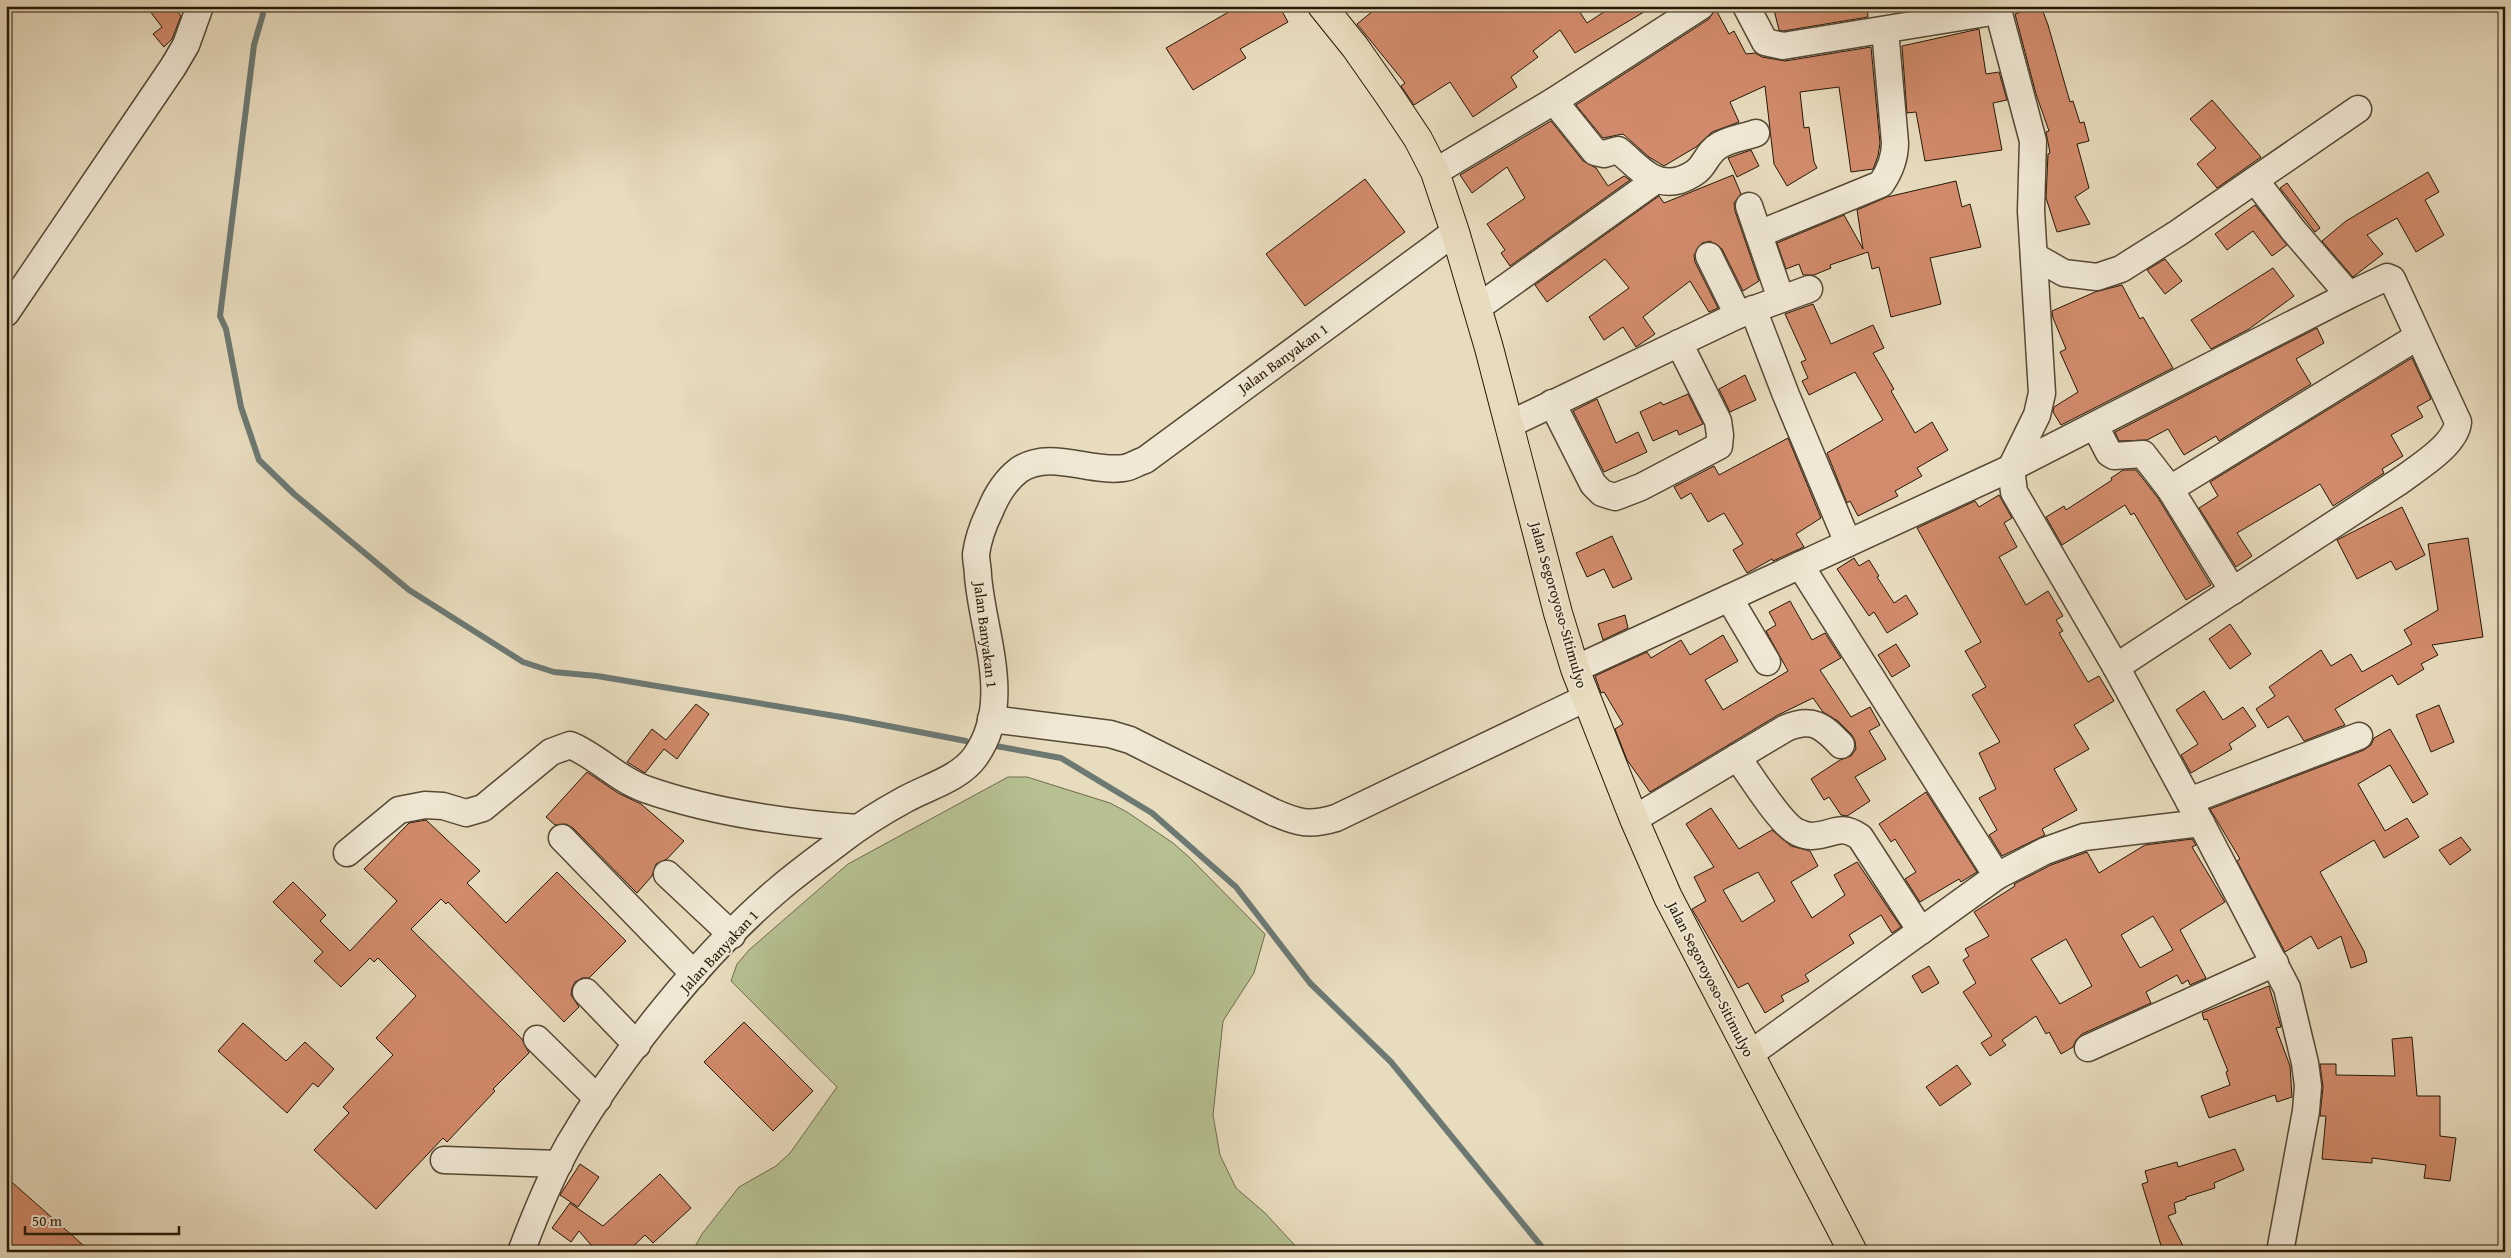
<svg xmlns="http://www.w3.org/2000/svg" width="2511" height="1258" viewBox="0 0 2511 1258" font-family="'Gentium Book Plus',serif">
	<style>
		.green { fill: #b6c091; stroke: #6e6c4c }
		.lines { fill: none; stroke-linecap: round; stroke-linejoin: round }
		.stream { stroke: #6c7973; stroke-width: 6 }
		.building { fill: #d28b6c; stroke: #261806; fill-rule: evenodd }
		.minor-casing { stroke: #564934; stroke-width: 29 }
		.major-casing { stroke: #261806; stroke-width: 30 }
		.minor { stroke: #f0e8d5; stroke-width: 26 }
		.major { stroke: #e8dcbe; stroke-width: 28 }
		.labels { text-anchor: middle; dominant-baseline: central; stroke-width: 4; stroke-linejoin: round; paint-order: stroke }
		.street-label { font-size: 15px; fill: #261806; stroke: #f0e8d5 }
	</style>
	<rect width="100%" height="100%" fill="#e8dcbe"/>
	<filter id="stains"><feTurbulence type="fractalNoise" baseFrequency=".004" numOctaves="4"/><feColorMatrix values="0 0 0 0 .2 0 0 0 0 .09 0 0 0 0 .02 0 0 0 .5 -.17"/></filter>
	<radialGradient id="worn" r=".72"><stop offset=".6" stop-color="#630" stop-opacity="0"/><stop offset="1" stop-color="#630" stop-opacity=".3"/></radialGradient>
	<path class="green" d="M1008,777H1027L1110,803L1127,812L1173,843L1189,857L1265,934L1254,973L1223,1021L1213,1115L1220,1155L1236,1188L1265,1213L1301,1252H692L702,1234L739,1187L776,1166L790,1153L837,1087L731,981L737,964L749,950L848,864Z"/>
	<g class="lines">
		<g class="stream">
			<path d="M262,6L263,14L254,45L220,316L226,329L241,407L259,460L294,494L409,590L523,662L554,672L597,676L847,718L966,741"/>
			<path d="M996,746L1061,758L1152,813L1236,887L1310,983L1391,1062L1546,1252"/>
		</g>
	</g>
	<g class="building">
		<path d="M146,6H173L181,16L172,39L164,47L153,34L162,27Z"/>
		<path d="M1239,6H1279L1288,22L1240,49L1246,58L1193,90L1166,48Z"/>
		<path d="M1379,6H1576L1587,23L1613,6H1654L1575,53L1560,30L1533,51L1538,57L1511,77L1517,87L1473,117L1450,82L1414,105L1401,86L1405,83L1357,24Z"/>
		<path d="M1773,6H1867L1868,17L1783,31L1779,30Z"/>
		<path d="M2037,6H2041L2048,25L2070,102L2073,101L2080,123L2084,122L2089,141L2077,144L2089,188L2075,197L2090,224L2057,232L2046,198L2048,154L2050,153L2046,132L2049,131L2036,94L2015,14Z"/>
		<path d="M1715,8L1729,34L1734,31L1746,54L1755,53L1762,57L1785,61L1871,47L1880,143L1878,156L1873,169L1851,172L1839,87L1800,92L1804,128L1809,127L1814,162L1817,168L1787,186L1774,164L1765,86L1730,102L1739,122L1712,132L1696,147L1664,166L1649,157L1623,134L1603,138L1576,105L1709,19Z"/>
		<path d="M1979,29L1986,74L1999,72L2007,100L1993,103L2002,150L1925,161L1916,112L1907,113L1902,46Z"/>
		<path d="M2212,100L2261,157L2217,188L2197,164L2216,148L2190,119Z"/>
		<path d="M1551,121L1583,161L1596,168L1608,186L1624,176L1630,180L1510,266L1501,253L1505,250L1487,224L1525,198L1507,167L1472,193L1460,175Z"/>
		<path d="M1751,150L1759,166L1737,177L1728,158Z"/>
		<path d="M2428,172L2439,192L2425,200L2444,235L2416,252L2397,218L2367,235L2383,254L2353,277L2322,241L2346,221Z"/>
		<path d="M1733,175L1741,194L1734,203L1735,211L1759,281L1743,291L1722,249L1710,241L1702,243L1694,255L1695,262L1718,308L1709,312L1690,281L1643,317L1655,334L1636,347L1623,327L1604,340L1589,317L1629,288L1605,259L1547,302L1535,285L1659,196L1664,203Z"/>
		<path d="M1365,179L1405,232L1305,306L1266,254Z"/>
		<path d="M1956,181L1962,207L1970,204L1981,247L1930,258L1941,304L1891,317L1879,267L1872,269L1868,252L1830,265L1831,268L1814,275H1803L1799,264L1786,269L1777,243L1844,215L1863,249L1857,210L1887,197Z"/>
		<path d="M2287,183L2320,228L2315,232L2280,188Z"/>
		<path d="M2255,205L2287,245L2272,256L2253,231L2227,250L2215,234Z"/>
		<path d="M2165,259L2182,281L2165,294L2147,270Z"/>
		<path d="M2273,268L2294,296L2249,329L2211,349L2191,320Z"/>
		<path d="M2122,285L2140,319L2143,317L2173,368L2061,425L2053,412L2054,407L2078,392L2060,352L2066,349L2053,318L2052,311L2095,292Z"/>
		<path d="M1813,304L1831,344L1873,325L1884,348L1873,353L1894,389L1891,391L1915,433L1932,422L1948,450L1917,468L1922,476L1895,491L1898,496L1858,516L1850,501L1847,503L1827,453L1883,420L1855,372L1809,395L1802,381L1808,378L1801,362L1806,360L1785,314Z"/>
		<path d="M2317,328L2324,343L2296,359L2311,384L2219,441L2216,436L2184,455L2168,429L2147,440L2119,441L2115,432Z"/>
		<path d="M2412,358L2431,399L2417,407L2423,417L2391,435L2403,456L2382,469L2384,473L2333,506L2320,484L2237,533L2252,556L2236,567L2199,508L2218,496L2210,482Z"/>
		<path d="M1745,375L1756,400L1730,412L1719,389Z"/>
		<path d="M1688,394L1703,424L1679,435L1677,430L1653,441L1640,412L1661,402L1663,405Z"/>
		<path d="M1597,399L1616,443L1638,432L1647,452L1604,472L1573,411Z"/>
		<path d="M1788,438L1821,518L1796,534L1804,547L1773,561L1772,559L1747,573L1733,550L1743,544L1724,513L1708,522L1691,493L1681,499L1674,487L1714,466L1719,475Z"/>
		<path d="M2123,470H2136L2158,498L2211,585L2186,600L2134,513L2131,515L2125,505L2062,545L2046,517L2064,506L2066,510L2112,480L2111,478Z"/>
		<path d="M1999,495L2012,518L2004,523L2017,547L1999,557L2026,605L2048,591L2063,616L2056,620L2063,631L2059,633L2088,682L2099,676L2114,701L2074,725L2089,749L2054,769L2077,810L2042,829L2045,835L2002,856L1989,835L1997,830L1979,798L1996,789L1979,753L2000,742L1972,695L1986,687L1965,651L1981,642L1917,528L1975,501L1979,507Z"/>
		<path d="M2402,507L2425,555L2396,570L2391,561L2357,579L2337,540Z"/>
		<path d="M1612,536L1632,579L1613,588L1604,569L1587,577L1576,553Z"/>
		<path d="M2468,538L2483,637L2432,645L2438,655L2421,664L2424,669L2398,685L2392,675L2335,709L2345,725L2304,741L2288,716L2268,728L2256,709L2275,696L2269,687L2321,650L2331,666L2351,654L2362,672L2412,644L2404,630L2438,610L2428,544Z"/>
		<path d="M1854,558L1859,566L1869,560L1879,576L1877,577L1894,603L1906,595L1918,614L1887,633L1874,612L1869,616L1837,569Z"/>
		<path d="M1790,601L1812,640L1825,633L1841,658L1820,670L1851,717L1870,707L1880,725L1869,731L1886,759L1855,777L1870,801L1847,816L1841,815L1829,797L1824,800L1811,779L1840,760L1851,756L1856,749L1855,741L1852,735L1838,721L1823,712L1813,698L1778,715L1650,792L1627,760L1615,729L1623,724L1604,692L1601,693L1595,676L1647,652L1651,658L1681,640L1690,655L1723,635L1738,661L1705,680L1723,710L1788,671L1766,631L1776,625L1769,612Z"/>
		<path d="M1625,615L1628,628L1603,640L1598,624Z"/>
		<path d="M2230,624L2251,654L2230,669L2209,639Z"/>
		<path d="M1896,644L1910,666L1892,677L1878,655Z"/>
		<path d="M2204,691L2223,720L2243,707L2256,726L2229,744L2232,749L2191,773L2181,755L2198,744L2176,710Z"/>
		<path d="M696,704L709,714L677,759L664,749L645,773L627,762L652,729L666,740Z"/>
		<path d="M2439,705L2454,742L2431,752L2416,715Z"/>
		<path d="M2390,729L2428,794L2413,803L2390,765L2358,784L2385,831L2407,818L2419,837L2384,858L2374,840L2320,872L2364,951L2367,962L2351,968L2341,936L2318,949L2311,936L2285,952L2237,861L2240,859L2210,809L2364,750L2371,745L2374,738Z"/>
		<path d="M587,772L618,793L641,804L684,841L667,859L656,864L652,876L637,893L573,828L566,824L555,825L546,817Z"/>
		<path d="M1926,792L1977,872L1961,882L1959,879L1920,902L1905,879L1916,872L1895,839L1891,842L1879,824Z"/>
		<path d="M1711,808L1739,849L1772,830L1791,846L1810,851L1818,866L1791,882L1812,918L1845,895L1834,875L1857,862L1901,927L1892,933L1881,915L1849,935L1854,943L1805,975L1809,981L1781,996L1784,1001L1765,1013L1748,983L1738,988L1692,909L1706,901L1694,877L1714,867L1686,824ZM1758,872L1775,901L1742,922L1723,890Z"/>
		<path d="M426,820L480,871L467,883L506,923L557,872L626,941L589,978H582L575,982L572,988L571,995L579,1007L564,1022L448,902L446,904L441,899L411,929L522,1039L529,1053L493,1089L495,1091L447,1142L443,1138L376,1209L314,1150L349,1113L343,1107L393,1055L376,1038L416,996L378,958L374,962L370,958L341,987L314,961L323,952L273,902L293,882L326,915L320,921L350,951L397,901L364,869L409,823Z"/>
		<path d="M2461,837L2471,850L2450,865L2439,850Z"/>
		<path d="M2192,839L2196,845L2192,847L2225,902L2180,930L2206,978L2190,985L2188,980L2182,984L2177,975L2146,992L2151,1003L2082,1034L2076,1040L2073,1047L2061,1054L2049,1032L2046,1034L2036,1016L2002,1040L2006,1045L1990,1056L1981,1043L1992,1036L1963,992L1976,983L1963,960L1969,956L1965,949L1989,936L1974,912L2015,886L2014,884L2051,865L2087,852L2099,873L2145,845ZM2153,916L2173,950L2140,968L2121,935ZM2066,939L2092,986L2060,1004L2031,959Z"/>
		<path d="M1929,966L1939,983L1922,993L1912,976Z"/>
		<path d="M2269,986L2281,1027L2276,1028L2290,1066L2292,1097L2277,1102L2275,1095L2209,1118L2201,1096L2230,1085L2226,1072L2228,1071L2207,1019L2204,1020L2202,1013Z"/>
		<path d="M744,1022L813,1091L773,1131L704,1062Z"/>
		<path d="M243,1023L286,1061L305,1042L334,1069L318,1087L313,1083L287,1113L218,1051Z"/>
		<path d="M2412,1037L2417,1096H2440V1136L2456,1138L2450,1181L2424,1178L2426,1165L2372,1158V1163L2322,1159L2326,1116H2320L2323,1087L2320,1064H2336V1075L2395,1076L2392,1039Z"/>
		<path d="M1957,1065L1971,1084L1940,1106L1926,1087Z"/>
		<path d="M2235,1149L2244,1170L2214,1183L2215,1188L2186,1197V1199L2174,1203L2176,1213L2168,1216L2186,1252H2163L2142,1184L2148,1182L2145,1171L2177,1162L2178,1167Z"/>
		<path d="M580,1164L599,1177L578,1207L560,1195Z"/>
		<path d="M660,1174L691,1208L653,1243L645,1235L627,1252H597L579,1231L571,1242L552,1228L570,1203L603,1226Z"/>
		<path d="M6,1177L91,1252H6Z"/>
	</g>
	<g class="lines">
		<g class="minor-casing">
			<g id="minor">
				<path d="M1746,6L1765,42L1783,46L1998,11"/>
				<path d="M1997,6L2033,141L2031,211L2042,393L2037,415L2011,468L2014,492L2116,667L2201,823L2287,988L2305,1063L2308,1086L2306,1111L2280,1252"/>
				<path d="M1554,101L1595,152L1604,154L1618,150C1638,166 1653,188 1680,180C1688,177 1695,174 1700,168C1707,160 1709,151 1720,145C1730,139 1745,137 1756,133"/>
				<path d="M1435,172L1554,101L1701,6"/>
				<path d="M2255,180L2293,230L2349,295"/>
				<path d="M1749,206L1781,299"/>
				<path d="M1759,234L1881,184C1890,171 1895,159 1895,143L1885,30"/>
				<path d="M1709,256L1738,315"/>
				<path d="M2034,256L2064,273L2097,277L2121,269L2178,233L2358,109"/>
				<path d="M1477,308L1656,180"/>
				<path d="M1753,309L1786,395L1848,543"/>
				<path d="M6,313L173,67L186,45L200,6"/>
				<path d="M1552,403L1593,484L1602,493L1615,497L1641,487L1719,446L1720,435L1718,421L1679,343"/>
				<path d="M1510,424L1738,315L1809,289"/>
				<path d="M2095,426L2109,453L2114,456L2143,454L2170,489L2417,337"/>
				<path d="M2170,489L2233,591"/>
				<path d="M1800,565L1997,876"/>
				<path d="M1729,598L1767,662"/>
				<path d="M1575,669L2011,468L2349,295L2387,277L2392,279L2458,422C2456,445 2417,468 2400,481L2116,667"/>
				<path d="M991,719L1110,734L1130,740L1273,812C1298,823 1309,826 1336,818L1586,698"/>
				<path d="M1737,757C1750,774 1780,824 1797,832C1801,834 1808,836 1812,836C1834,835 1839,823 1860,837L1921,931"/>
				<path d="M2189,801L2359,736"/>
				<path d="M1634,819L1786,728C1813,717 1823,726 1841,745"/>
				<path d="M562,838L694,974"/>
				<path d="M347,853L399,810L425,805L443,806L466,813L483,808L551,752L570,745C597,756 617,779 645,789C713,813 786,823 858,828"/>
				<path d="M667,874L732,935"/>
				<path d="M586,992L637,1045"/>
				<path d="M537,1039L598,1099"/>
				<path d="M2088,1048L2275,963"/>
				<path d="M1750,1054L1997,876L2045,851L2084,837L2201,823"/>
				<path d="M444,1160L559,1164"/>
				<path d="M521,1252C535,1215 550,1178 569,1144C620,1057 703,953 780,888C800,871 821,856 842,840C861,825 882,812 904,800C927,787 959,779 975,757C1014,703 983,635 978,576C978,569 976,561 976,554C978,540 984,523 990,511C996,496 1006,480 1019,470C1050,449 1090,473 1124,468C1131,467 1138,462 1145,460L1455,232"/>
			</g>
		</g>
		<g class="major-casing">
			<path id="major" d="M1322,6L1355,47L1390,97L1418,139L1435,172L1455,232L1489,348L1558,613L1575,669L1634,819L1668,897L1853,1252"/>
		</g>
		<use href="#minor" class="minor"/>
		<use href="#major" class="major"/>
	</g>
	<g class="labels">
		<g class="street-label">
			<text transform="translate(1283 358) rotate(-36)">Jalan Banyakan 1</text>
			<text transform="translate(1559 605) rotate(74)">Jalan Segoroyoso-Sitimulyo</text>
			<text transform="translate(986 635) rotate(83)">Jalan Banyakan 1</text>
			<text transform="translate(719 951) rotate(-47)">Jalan Banyakan 1</text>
			<text transform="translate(1711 979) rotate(63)">Jalan Segoroyoso-Sitimulyo</text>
		</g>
	</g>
	<rect width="2511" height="1258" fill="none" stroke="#e8dcbe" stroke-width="25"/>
	<rect x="8" y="8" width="2496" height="1243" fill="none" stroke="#261806" stroke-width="2.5"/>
	<rect x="12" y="12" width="2486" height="1233" fill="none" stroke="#261806"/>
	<path d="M25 1226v8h154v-8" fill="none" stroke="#261806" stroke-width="2.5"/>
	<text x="32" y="1226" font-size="15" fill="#261806" stroke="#f0e8d5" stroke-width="4" paint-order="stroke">50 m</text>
	<rect width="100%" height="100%" filter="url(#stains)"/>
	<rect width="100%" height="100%" fill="url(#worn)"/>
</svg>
